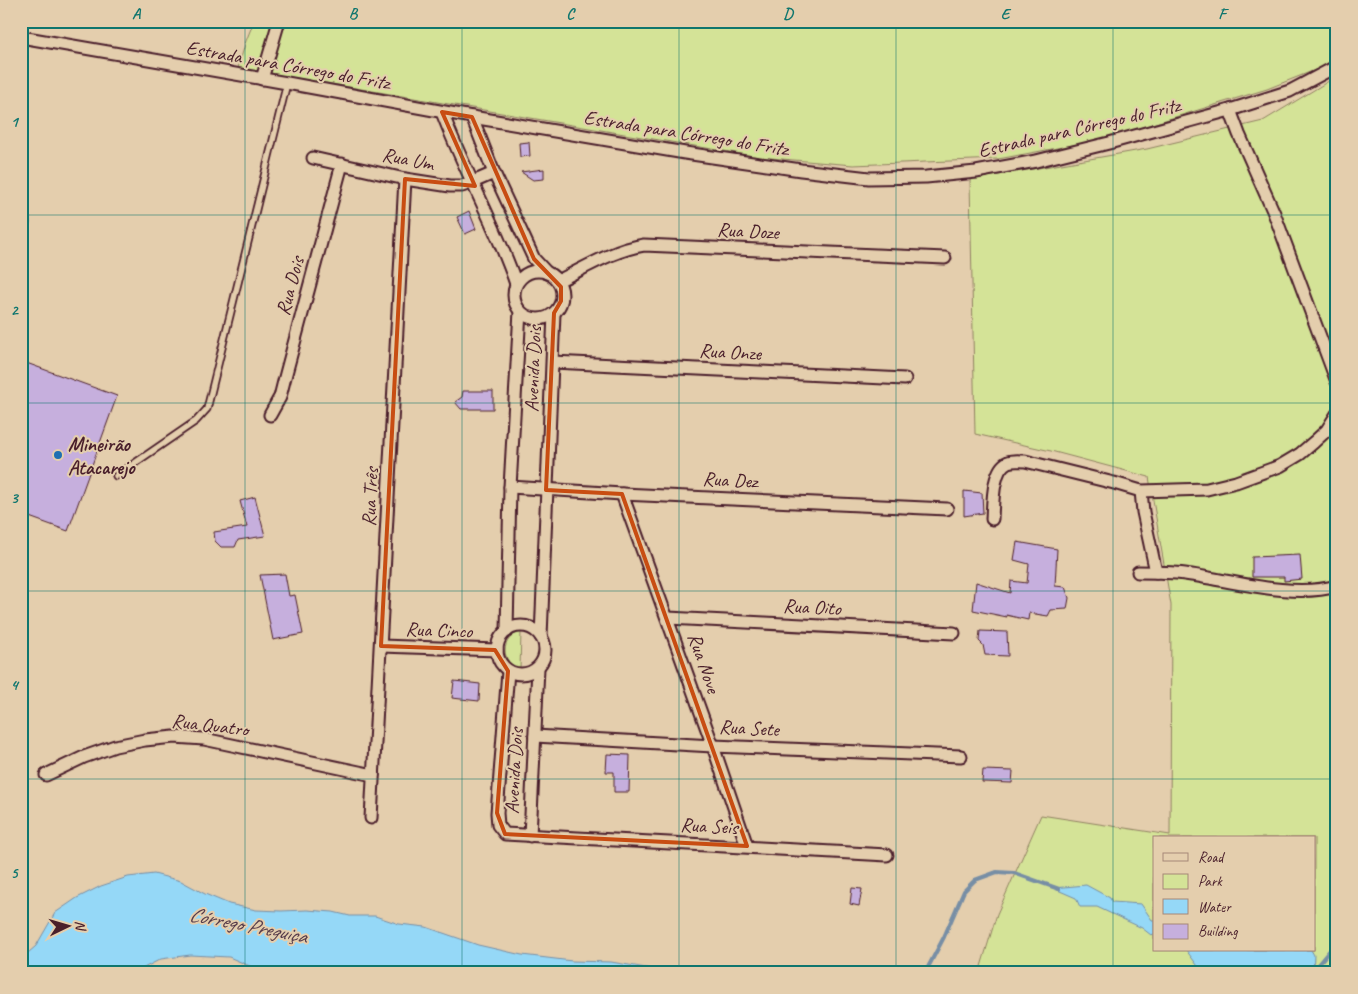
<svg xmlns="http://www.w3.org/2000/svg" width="1358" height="994" viewBox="0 0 1358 994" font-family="Caveat,sans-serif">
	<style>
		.green { fill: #d4e397; stroke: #8f8161; fill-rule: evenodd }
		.water { fill: #95d8f7; stroke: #778ea5 }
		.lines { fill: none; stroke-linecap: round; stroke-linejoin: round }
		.stream { stroke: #778ea5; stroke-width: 4 }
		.building { fill: #c6afdd; stroke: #4a1f2b }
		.service-casing { stroke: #4a1f2b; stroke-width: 9 }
		.minor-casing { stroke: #4a1f2b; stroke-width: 15 }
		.service { stroke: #e4cead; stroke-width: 5.5 }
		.minor { stroke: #e4cead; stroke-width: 11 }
		.marked { fill: none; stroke: #c84d12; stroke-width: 4; stroke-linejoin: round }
		.grid { fill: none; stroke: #0f766e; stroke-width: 1; stroke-opacity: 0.55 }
		.poi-dot { fill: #1f6fb2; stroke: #e4cead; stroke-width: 2 }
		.labels { text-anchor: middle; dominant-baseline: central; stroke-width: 4; stroke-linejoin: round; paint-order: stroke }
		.street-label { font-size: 20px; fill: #4a1f2b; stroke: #e4cead }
		.poi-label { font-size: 20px; font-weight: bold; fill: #4a1f2b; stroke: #e4cead; text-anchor: start }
		.water-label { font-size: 21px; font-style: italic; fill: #553b4a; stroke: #e4cead }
		.neatline { fill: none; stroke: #0f766e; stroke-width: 2 }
		.grid-label { font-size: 16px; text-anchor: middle; font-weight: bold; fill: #0f766e }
	</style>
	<rect width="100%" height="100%" fill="#e4cead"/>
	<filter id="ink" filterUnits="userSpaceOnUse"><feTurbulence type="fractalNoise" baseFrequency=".02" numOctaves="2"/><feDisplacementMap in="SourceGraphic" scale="10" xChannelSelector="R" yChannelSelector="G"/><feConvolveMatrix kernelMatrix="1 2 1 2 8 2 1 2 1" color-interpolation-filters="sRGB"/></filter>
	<g filter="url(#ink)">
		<g class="green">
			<path d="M254,21H1337V57L1320,68L1267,89L1100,140L998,159L853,165L759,157L238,68L246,41Z"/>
			<path d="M1337,76V973H979L997,914L1041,815L1170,835L1171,605L1149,477L1051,451L975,434L970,180L1147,149L1263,121ZM1154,838H1314V950H1154Z"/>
			<path d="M521,632L520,669C500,663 500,637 521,632Z"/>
		</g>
		<g class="water">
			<path d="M154,874L181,881L205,894L229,904L256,910L281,911L307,910L333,912L350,916H375L399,924L426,927L478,945L522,955L572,961L611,962L676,973H266L229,957L190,955L161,959L134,973H21V959L36,946L55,913L77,898L101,886L128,877Z"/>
			<path d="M1086,885L1110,898L1112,902L1141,904L1152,920H1154V934L1151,935L1142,928L1097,907H1080L1076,898L1053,888Z"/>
			<path d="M1186,950H1311L1314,955L1313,973H1202L1200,969Z"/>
		</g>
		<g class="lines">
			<g class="stream">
				<path d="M925,973L944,937L964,891L975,880L997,872L1014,873L1059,889"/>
				<path d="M1311,973L1330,950L1337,945"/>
			</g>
		</g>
		<g class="building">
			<path d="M529,142L530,156L520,157L519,143Z"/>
			<path d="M544,169V179L533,180L521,172Z"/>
			<path d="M469,211L476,229L465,234L457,217Z"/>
			<path d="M21,361L117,396L68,531L21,514Z"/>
			<path d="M463,391H493V409H461L455,402L462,397Z"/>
			<path d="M964,491L982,493L983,513L964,516Z"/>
			<path d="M255,497L265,536L238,540L235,547H221L215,541L214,532L247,527L240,501Z"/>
			<path d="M1017,542L1057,549L1055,586L1065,587L1069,598L1067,609L1051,610L1048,616L1029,613L1028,620L1006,615L1007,617L973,610L976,582L1010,593L1011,581L1027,583L1029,564L1014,560Z"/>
			<path d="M1300,555L1302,579L1284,581V577H1252V557Z"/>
			<path d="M285,574L289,596L295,595L303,634L273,640L260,575Z"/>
			<path d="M980,631L1007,632L1008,656L985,655L983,645L979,641Z"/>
			<path d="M454,681L480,684L479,701L452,698Z"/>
			<path d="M607,754L630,755L629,792H614V772H606Z"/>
			<path d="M983,770L1013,771L1012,783L982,782Z"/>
			<path d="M852,888L862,889L859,906L850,904Z"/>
		</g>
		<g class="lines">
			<g class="service-casing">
				<g id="service">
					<path d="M21,208C29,218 26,227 21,237"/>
					<path d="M116,476L196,421L207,409L287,83"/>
				</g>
			</g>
			<g class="minor-casing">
				<g id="minor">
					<path d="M21,37L287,83L472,117L685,153L801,170L869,178L926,177L976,172L1036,161L1109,143L1230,110L1290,91L1337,66"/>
					<path d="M262,79L279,21"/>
					<path d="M1230,110L1239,134L1274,213L1337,382"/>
					<path d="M442,112C464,171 496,225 516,284"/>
					<path d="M472,117L494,173L534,259L547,273"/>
					<path d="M313,158L405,179L450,186H462L473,182L494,173"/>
					<circle cx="538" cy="295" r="24"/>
					<path d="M558,281C585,268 613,250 644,245L945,258"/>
					<path d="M553,362L905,379"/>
					<path d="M270,415L280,397L284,381L342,164"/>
					<path d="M510,487L622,494L947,509"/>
					<path d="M1141,491L1143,512L1156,572"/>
					<path d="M622,494L713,746L747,846"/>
					<path d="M992,519C993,504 992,469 1008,462C1013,460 1019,461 1025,461L1114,483L1141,491L1207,489L1236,482L1280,466L1300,454L1314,442L1327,430L1337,414"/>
					<path d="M1138,572C1154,572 1170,572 1185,574C1230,580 1292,599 1337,586"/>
					<path d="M668,618L954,633"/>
					<circle cx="521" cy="650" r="24"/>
					<path d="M507,631L510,487L520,311"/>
					<path d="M541,637L554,313"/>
					<path d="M381,646L497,650"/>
					<path d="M508,671L497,813L498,825L505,834L887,855"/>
					<path d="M535,736L713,746L961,756"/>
					<path d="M46,775L84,757L115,746L145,740L174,737L204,739L373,775"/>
					<path d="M371,818L405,179"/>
					<path d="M530,836L538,668"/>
				</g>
			</g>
			<use href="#service" class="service"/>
			<use href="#minor" class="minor"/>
		</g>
	</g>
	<path class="marked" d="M442,112L472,117L534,259L561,287V301L554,313L546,490L622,494L747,846L505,834L497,813L508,671L495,650L381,646L405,179L475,186Z"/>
	<path class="grid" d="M245,21V973M462,21V973M679,21V973M896,21V973M1113,21V973M21,215H1337M21,403H1337M21,591H1337M21,779H1337"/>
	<circle class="poi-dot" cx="58" cy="455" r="5"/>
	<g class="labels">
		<g class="street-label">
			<text transform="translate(288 65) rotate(10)">Estrada para Córrego do Fritz</text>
			<text transform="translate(1079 128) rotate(-13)">Estrada para Córrego do Fritz</text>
			<text transform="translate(686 133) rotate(9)">Estrada para Córrego do Fritz</text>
			<text transform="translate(408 159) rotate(11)">Rua Um</text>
			<text transform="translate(748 231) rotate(3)">Rua Doze</text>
			<text transform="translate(290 286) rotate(-75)">Rua Dois</text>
			<text transform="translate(730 352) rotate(3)">Rua Onze</text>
			<text transform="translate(533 369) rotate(-88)">Avenida Dois</text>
			<text transform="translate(730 480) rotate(3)">Rua Dez</text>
			<text transform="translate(370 497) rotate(-87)">Rua Três</text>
			<text transform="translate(812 607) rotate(3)">Rua Oito</text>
			<text transform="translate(439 630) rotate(2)">Rua Cinco</text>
			<text transform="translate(704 663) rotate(71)">Rua Nove</text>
			<text transform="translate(210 725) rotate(7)">Rua Quatro</text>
			<text transform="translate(749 728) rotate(3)">Rua Sete</text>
			<text transform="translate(514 771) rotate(-87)">Avenida Dois</text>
			<text transform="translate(709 826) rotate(3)">Rua Seis</text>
		</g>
		<g class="poi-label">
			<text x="68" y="444">Mineirão<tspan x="68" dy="23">Atacarejo</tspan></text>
		</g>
		<g class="water-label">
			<text transform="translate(248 925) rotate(11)">Córrego Preguiça</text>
		</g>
	</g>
	<rect width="1358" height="994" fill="none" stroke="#e4cead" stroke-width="55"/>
	<rect x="1153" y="836" width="162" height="115" fill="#e4cead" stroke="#a68879"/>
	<rect x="1163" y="853" width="25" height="8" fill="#e4cead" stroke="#a68879"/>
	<text x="1198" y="862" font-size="15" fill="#4a1f2b">Road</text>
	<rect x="1163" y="874" width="25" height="15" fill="#d4e397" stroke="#a68879"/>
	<text x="1198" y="886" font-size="15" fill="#4a1f2b">Park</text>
	<rect x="1163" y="899" width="25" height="15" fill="#95d8f7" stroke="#a68879"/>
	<text x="1198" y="912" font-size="15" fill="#4a1f2b">Water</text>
	<rect x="1163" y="924" width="25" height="15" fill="#c6afdd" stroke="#a68879"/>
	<text x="1198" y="936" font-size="15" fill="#4a1f2b">Building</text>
	<g transform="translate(68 926) rotate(85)" stroke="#e4cead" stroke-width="4" paint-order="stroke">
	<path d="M0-4L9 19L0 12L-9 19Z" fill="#4a1f2b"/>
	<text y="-8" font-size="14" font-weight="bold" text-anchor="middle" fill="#4a1f2b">N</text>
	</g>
	<rect x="28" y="28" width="1302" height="938" class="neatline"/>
	<g class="grid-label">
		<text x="136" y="19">A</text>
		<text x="353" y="19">B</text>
		<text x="570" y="19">C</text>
		<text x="788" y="19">D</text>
		<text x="1005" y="19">E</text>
		<text x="1222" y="19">F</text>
		<text x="14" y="127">1</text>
		<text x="14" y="315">2</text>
		<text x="14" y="503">3</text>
		<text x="14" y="690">4</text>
		<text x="14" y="878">5</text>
	</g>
</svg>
